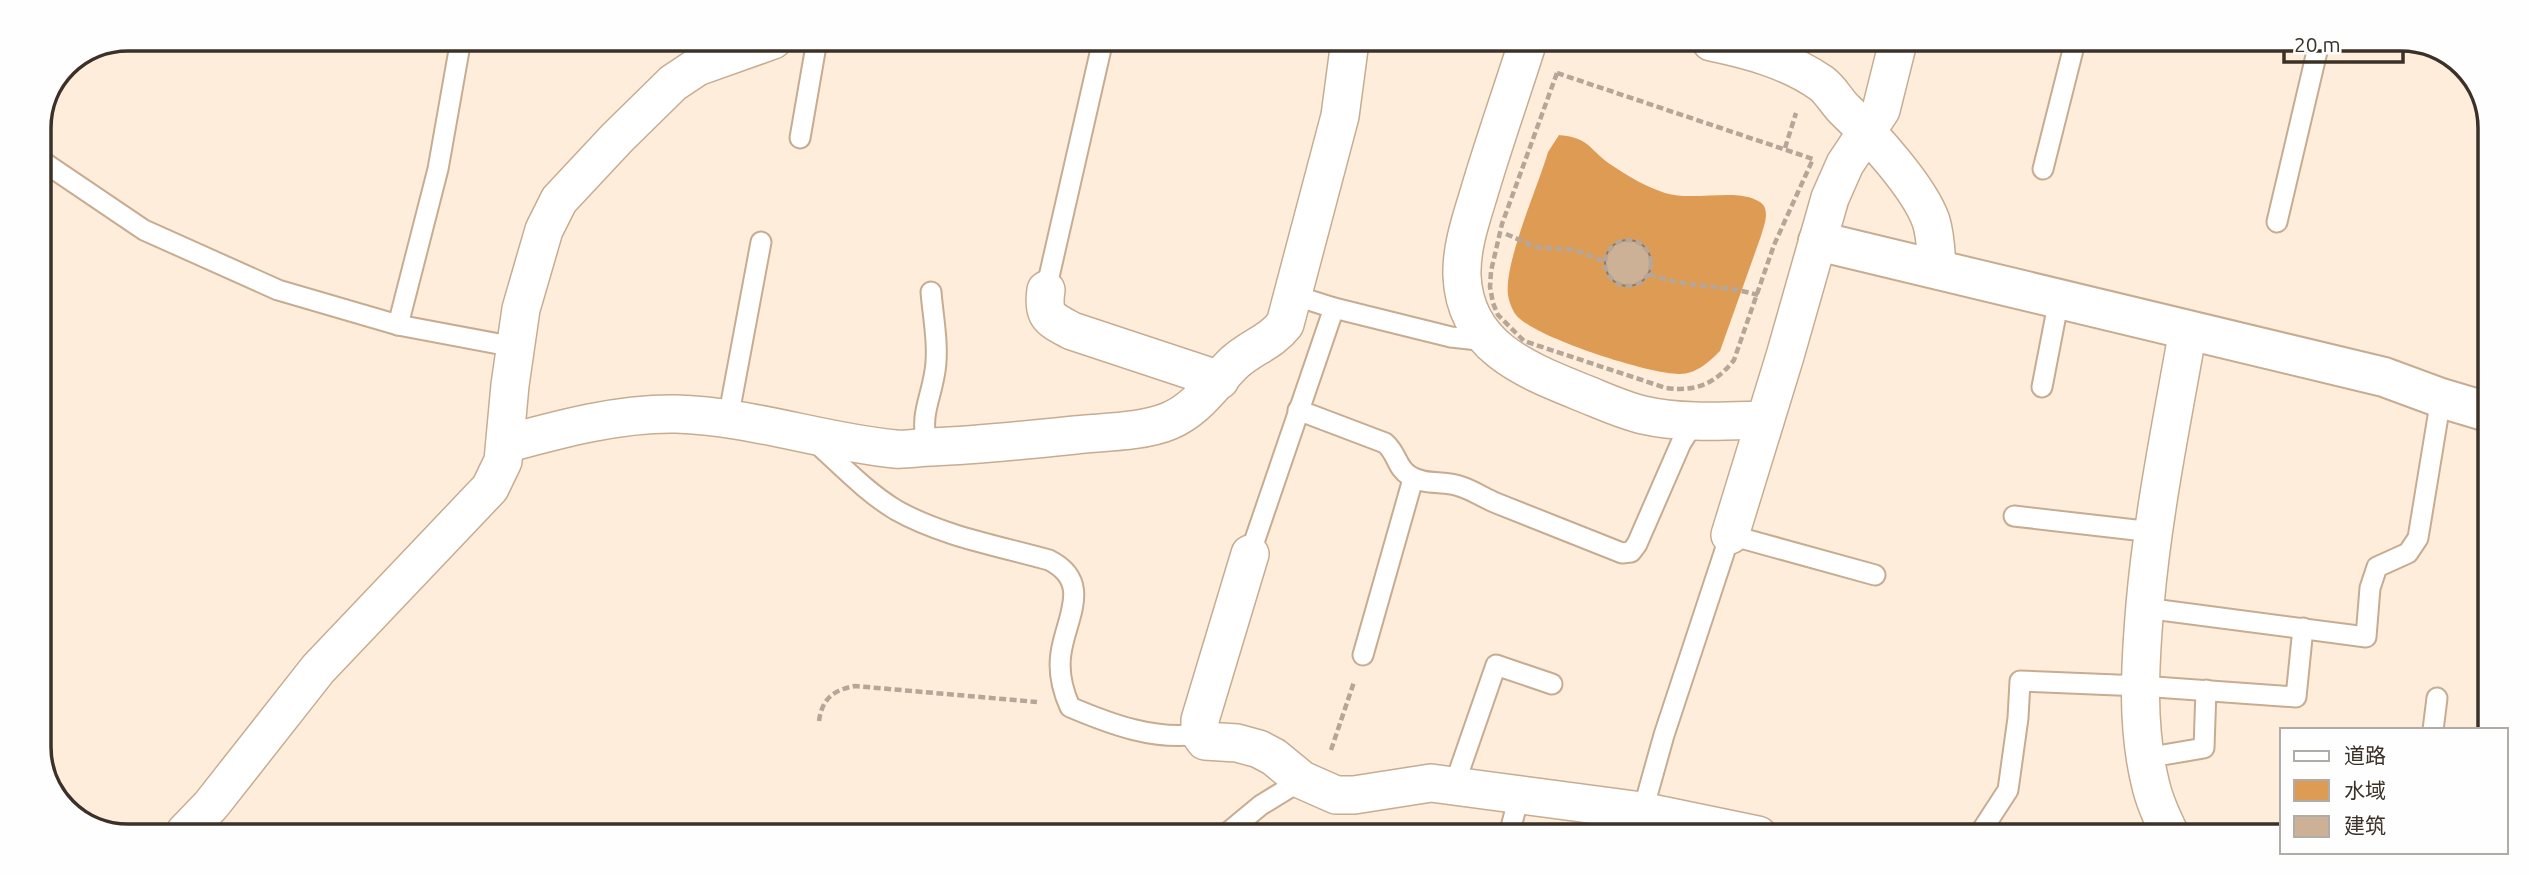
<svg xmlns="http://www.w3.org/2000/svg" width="2529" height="875" viewBox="0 0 2529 875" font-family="Ubuntu,'Noto Sans SC',sans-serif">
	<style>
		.water { fill: #de9b53 }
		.building { fill: #cdb196; stroke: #937960; stroke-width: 2 }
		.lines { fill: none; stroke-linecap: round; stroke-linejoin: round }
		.lane-casing { stroke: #c7ac91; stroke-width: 23 }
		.street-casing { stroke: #c7ac91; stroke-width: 40 }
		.secondary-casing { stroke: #c7ac91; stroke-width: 42 }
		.path { stroke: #b5a697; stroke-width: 4.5; stroke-dasharray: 7 3.5; stroke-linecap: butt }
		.lane { stroke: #fff; stroke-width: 19 }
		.street { stroke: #fff; stroke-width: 37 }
		.secondary { stroke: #fff; stroke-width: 38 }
		.rim { fill: none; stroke: #3c3126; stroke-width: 3.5 }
	</style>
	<rect width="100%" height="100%" fill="#ffeddc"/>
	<path class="water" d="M1559,135C1592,138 1589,151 1613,166C1629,177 1647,187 1665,193C1695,202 1737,187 1760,202C1771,209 1764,226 1761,236L1720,351C1709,362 1696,374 1680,374C1651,375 1533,337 1516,315C1512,310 1509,301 1508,295C1504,262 1538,187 1548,152Z"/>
	<circle class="building" cx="1628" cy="263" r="23"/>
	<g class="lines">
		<g class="lane-casing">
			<g id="lane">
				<path d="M800,138L817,40"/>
				<path d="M39,159L144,230L278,290L398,325L515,347"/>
				<path d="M2043,169L2075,42"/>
				<path d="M2277,222L2319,43"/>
				<path d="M1046,290L1103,40"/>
				<path d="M1293,295L1334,308L1451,337L1487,341"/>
				<path d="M398,325L438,169L461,39"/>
				<path d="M2042,387L2059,299"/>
				<path d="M1298,410L1385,443C1398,454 1396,468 1410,476C1426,486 1445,480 1462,487C1474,491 1484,498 1496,503C1538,520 1580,536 1622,553L1631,552L1637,544L1681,443L1695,421"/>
				<path d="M728,419L761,242"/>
				<path d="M814,441C840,464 866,492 896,510C942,536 999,546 1049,560C1093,582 1066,618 1061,653C1058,672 1062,689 1070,707C1110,724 1155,741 1200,734"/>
				<path d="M927,447C920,412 930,403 935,371C939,346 933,317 931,292"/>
				<path d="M2014,516L2153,532"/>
				<path d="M1250,554L1334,308"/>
				<path d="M2145,608L2366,637L2370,588L2377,567L2408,553L2418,538L2441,398"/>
				<path d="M1363,655L1413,479"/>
				<path d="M2433,730L2437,698"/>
				<path d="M2145,758L2204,748L2206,690"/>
				<path d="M1454,786L1496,665L1552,684"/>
				<path d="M1226,834L1261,805L1302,780"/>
				<path d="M1509,835L1519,796"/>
				<path d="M1636,835L1664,735L1730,535L1875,575"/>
				<path d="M1982,836V830L2008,790L2018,718L2020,681L2141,686L2296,697L2303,628"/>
			</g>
		</g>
		<g class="street-casing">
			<g id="street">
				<path d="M1528,41C1512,92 1494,142 1479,193C1471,219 1461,248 1462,276C1465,347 1526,370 1583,393C1603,401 1622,410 1643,415C1682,424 1725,421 1765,420"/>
				<path d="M1711,42C1749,50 1788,60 1821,83C1831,90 1837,103 1846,111C1872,136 1919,187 1931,221C1936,237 1936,253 1937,269"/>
				<path d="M1046,290C1042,317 1050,319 1072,331L1220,380"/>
				<path d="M505,444C560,429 618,413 676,414C751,416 822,442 895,449C907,450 920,447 932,447C980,445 1027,440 1075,435C1103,432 1143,432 1169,421C1198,409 1214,382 1235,362C1253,346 1270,343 1285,324L1340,116L1350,41"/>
				<path d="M1730,535L1785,356L1830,198L1845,164L1881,110L1898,42"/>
				<path d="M1250,554L1200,720V734L1205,741L1237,743L1259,749L1274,757L1302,780L1336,795H1354L1431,783L1642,811L1758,835"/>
				<path d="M185,832L211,805L318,669L490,488L503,461L510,385L521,309L544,230L559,200L617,138L673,83L697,67L773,40"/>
				<path d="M2171,836C2163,820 2155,803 2151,786C2136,727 2140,665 2145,605C2153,513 2172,421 2188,330"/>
			</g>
		</g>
		<g class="secondary-casing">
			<path id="secondary" d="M1818,241L2384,377L2441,398L2488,412"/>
		</g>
		<g class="path">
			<path d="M1557,73L1813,159L1774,245L1734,360C1715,384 1696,392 1666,388L1524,341L1498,315L1493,303L1490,287L1491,271L1502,224Z"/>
			<path d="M1785,148L1796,113"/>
			<path d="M1506,234L1536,247L1575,250L1605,262"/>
			<circle cx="1628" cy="263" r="23"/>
			<path d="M1649,274C1686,288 1720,284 1758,295"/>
			<path d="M819,721C822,699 833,690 855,686L1037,702"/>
			<path d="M1331,750L1354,682"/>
		</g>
		<use href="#lane" class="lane"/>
		<use href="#street" class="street"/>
		<use href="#secondary" class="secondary"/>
	</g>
	<path d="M0 0H2529V875H0ZM128 51H2401A77 77 0 0 1 2478 128V747A77 77 0 0 1 2401 824H128A77 77 0 0 1 51 747V128A77 77 0 0 1 128 51Z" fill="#fefefe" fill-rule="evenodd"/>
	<path class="rim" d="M128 51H2401A77 77 0 0 1 2478 128V747A77 77 0 0 1 2401 824H128A77 77 0 0 1 51 747V128A77 77 0 0 1 128 51Z"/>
	<rect x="2280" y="728" width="228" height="126" fill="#fefefe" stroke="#b0aca8" stroke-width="2"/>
	<rect x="2294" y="751" width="35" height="10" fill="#ffffff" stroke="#b0aca8" stroke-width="2"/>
	<text x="2344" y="763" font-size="21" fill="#3c3126">道路</text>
	<rect x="2294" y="780" width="35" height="21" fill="#de9b53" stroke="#b0aca8" stroke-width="2"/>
	<text x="2344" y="798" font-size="21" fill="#3c3126">水域</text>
	<rect x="2294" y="816" width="35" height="21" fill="#cdb196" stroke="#b0aca8" stroke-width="2"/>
	<text x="2344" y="833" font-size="21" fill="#3c3126">建筑</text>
	<path d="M2284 52v10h119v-10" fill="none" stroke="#3c3126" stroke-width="3.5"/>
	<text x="2294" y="52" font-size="21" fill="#3c3126" stroke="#fefefe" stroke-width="5" paint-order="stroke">20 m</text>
</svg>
